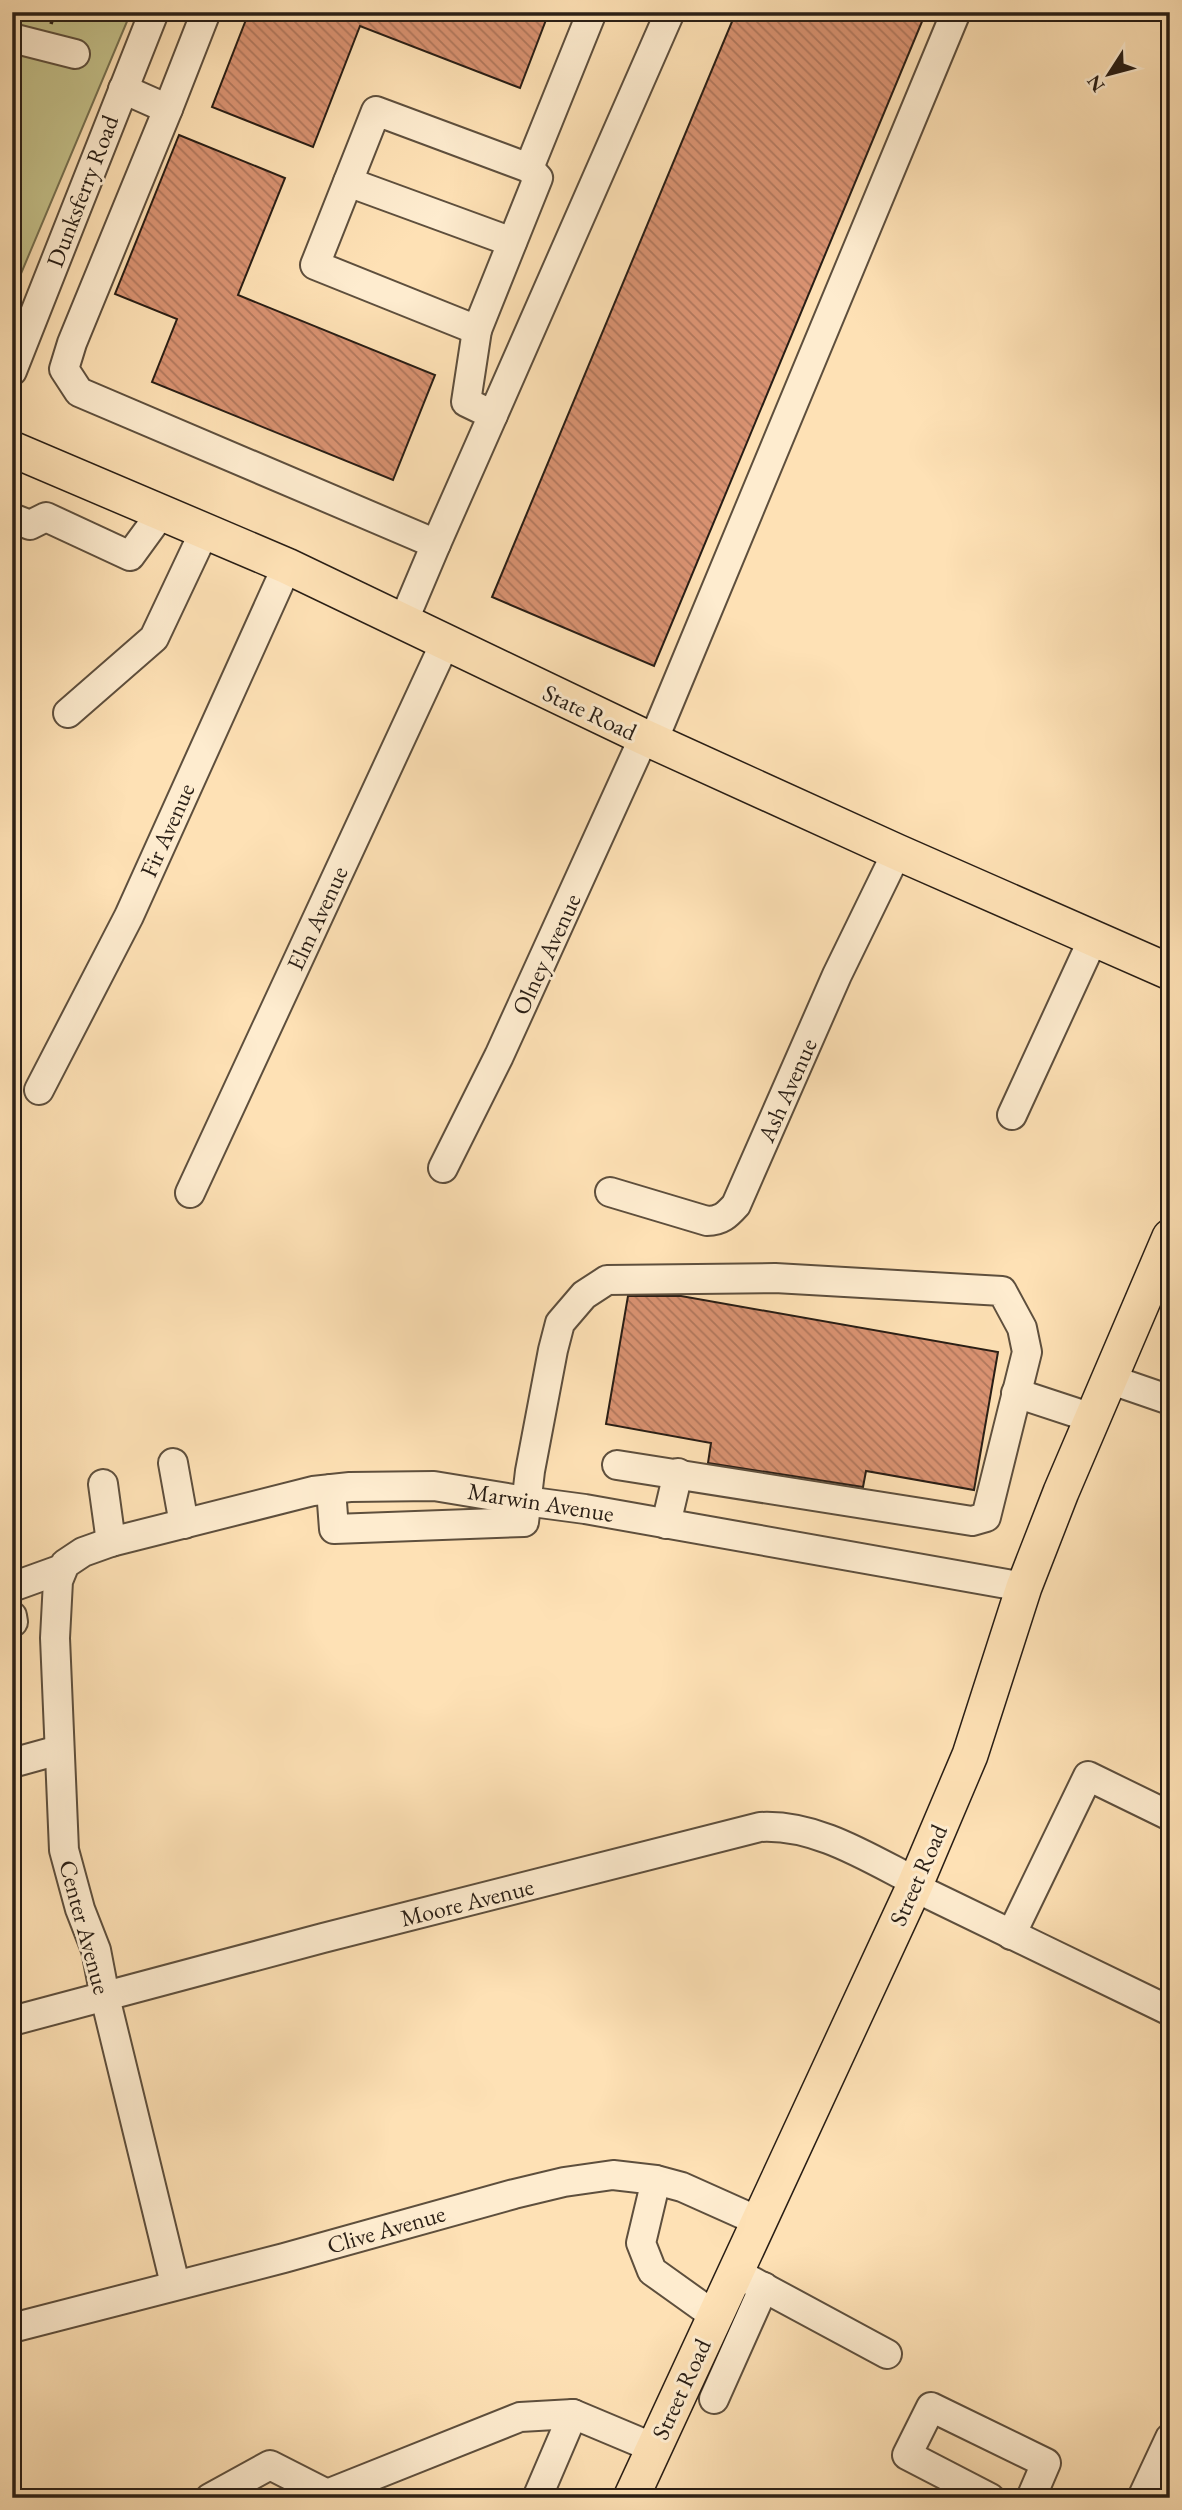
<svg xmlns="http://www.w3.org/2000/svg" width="1182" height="2510" viewBox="0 0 1182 2510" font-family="'EB Garamond',serif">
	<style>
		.park { fill: #c4c18a; stroke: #767050; stroke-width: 2 }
		.building { fill: url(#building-back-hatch); stroke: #291e15; stroke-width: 2 }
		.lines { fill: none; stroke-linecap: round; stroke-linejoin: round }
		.minor-casing { stroke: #5e4f3d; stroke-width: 32 }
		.major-casing { stroke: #291e15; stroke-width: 38 }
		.path { stroke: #291e15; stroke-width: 3.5; stroke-dasharray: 5 3.5; stroke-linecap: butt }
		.minor { stroke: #feeccf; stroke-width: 28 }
		.major { stroke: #fee1b5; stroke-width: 35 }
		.labels { text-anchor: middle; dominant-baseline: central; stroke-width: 6; stroke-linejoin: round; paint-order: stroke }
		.street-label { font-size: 24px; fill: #291e15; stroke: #feeccf }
	</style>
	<defs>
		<pattern id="building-back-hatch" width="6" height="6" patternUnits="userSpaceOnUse" patternTransform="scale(1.75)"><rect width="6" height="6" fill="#d99271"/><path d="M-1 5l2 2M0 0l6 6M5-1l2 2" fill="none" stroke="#b0775c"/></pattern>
	</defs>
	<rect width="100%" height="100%" fill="#fee1b5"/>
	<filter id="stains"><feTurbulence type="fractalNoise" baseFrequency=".00286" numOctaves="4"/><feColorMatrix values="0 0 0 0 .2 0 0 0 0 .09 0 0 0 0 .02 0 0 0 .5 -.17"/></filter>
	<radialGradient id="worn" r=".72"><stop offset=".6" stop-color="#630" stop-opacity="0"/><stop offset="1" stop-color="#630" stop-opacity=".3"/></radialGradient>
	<path class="park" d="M12,12H131L12,295Z"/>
	<g class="building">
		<path d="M249,12H549L520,88L360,26L313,147L212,107Z"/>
		<path d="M736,12H926L654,666L492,597Z"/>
		<path d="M179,135L285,178L238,295L435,375L393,480L152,382L177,319L115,294Z"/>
		<path d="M628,1296H681L998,1352L974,1490L866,1471L863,1487L708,1463L711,1443L606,1424Z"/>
	</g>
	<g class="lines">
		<g class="minor-casing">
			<g id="minor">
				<path d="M12,38L75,54"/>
				<path d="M123,89L168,109L72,343L64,369L79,392L436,544L403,622"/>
				<path d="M168,109L206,12"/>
				<path d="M376,111L529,168L538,178L477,330L315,265Z"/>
				<path d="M529,168L592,12"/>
				<path d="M348,182L512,242"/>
				<path d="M12,371L154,12"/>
				<path d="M493,415L670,12"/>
				<path d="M12,518L30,525L46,517L130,556L162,512"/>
				<path d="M436,544L493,415L466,402L477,330"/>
				<path d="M68,713L154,638L205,530"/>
				<path d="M653,741L956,12"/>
				<path d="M39,1090L129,916L287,566"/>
				<path d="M1012,1115L1093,939"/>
				<path d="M443,1168L499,1056L644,737"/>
				<path d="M610,1192L707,1221C721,1221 727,1215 736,1205L837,975L897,852"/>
				<path d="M190,1193L445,643"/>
				<path d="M1109,1379L1170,1400"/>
				<path d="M1016,1393L1092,1418"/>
				<path d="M173,1463L184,1524"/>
				<path d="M103,1484L111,1542"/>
				<path d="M331,1489L334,1529L524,1522L530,1471L553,1350L560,1323L584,1295L607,1280L775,1278L1002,1291L1022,1328L1027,1352L986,1517L972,1521L617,1465"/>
				<path d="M666,1524L678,1473"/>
				<path d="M12,1587L62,1569"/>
				<path d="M12,1616L13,1622"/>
				<path d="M12,1763L59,1750"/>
				<path d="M914,1887L1170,2011"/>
				<path d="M1011,1935L1088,1776L1170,1816"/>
				<path d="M12,2021L323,1938L760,1827C816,1824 867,1857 916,1882"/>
				<path d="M656,2180L641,2243L652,2271L715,2316"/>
				<path d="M735,2272L887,2354"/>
				<path d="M175,2284L105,1997L96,1950L80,1909L64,1850L55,1638L58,1581L65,1564L83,1552L111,1542L313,1491L350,1487L434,1486L525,1501L585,1509L1024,1587"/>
				<path d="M12,2328L284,2258L514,2194L564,2182L613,2175L656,2180L682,2187L758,2221"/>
				<path d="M714,2399L764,2287"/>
				<path d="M210,2498L270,2465L327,2494"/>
				<path d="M325,2498L327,2494L520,2417L573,2414"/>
				<path d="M537,2498L573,2414L654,2448"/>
				<path d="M990,2498L907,2455L931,2407L1046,2463L1031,2498"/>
				<path d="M1142,2498L1170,2438"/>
			</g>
		</g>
		<g class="major-casing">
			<g id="major">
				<path d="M12,449L287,566L644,737L897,852L1170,972"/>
				<path d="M631,2498L914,1887L970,1755L1024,1587L1061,1492L1170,1237"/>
			</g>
		</g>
		<path class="path" d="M51,24L55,12"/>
		<use href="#minor" class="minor"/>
		<use href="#major" class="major"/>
	</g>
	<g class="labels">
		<g class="street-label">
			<text transform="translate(82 191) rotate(-69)">Dunksferry Road</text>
			<text transform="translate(590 712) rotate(25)">State Road</text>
			<text transform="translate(167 830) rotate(-66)">Fir Avenue</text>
			<text transform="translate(317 918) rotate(-65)">Elm Avenue</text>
			<text transform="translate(546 954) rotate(-65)">Olney Avenue</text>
			<text transform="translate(787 1090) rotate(-66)">Ash Avenue</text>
			<text transform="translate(541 1502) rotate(9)">Marwin Avenue</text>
			<text transform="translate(918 1875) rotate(-66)">Street Road</text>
			<text transform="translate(467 1902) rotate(-14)">Moore Avenue</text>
			<text transform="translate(85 1927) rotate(75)">Center Avenue</text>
			<text transform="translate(386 2229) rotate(-16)">Clive Avenue</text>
			<text transform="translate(681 2389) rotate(-65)">Street Road</text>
		</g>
	</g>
	<rect width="1182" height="2510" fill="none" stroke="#fee1b5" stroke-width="42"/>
	<rect x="14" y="14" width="1154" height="2482" fill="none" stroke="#291e15" stroke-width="3.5"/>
	<rect x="21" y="21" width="1140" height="2468" fill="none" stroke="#291e15" stroke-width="2"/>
	<g transform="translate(1109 74) rotate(234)" stroke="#feeccf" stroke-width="5" paint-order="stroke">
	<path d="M0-5L12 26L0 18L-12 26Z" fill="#291e15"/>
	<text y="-10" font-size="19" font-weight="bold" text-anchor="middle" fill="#291e15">N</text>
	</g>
	<rect width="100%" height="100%" filter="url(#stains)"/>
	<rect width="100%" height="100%" fill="url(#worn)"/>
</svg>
